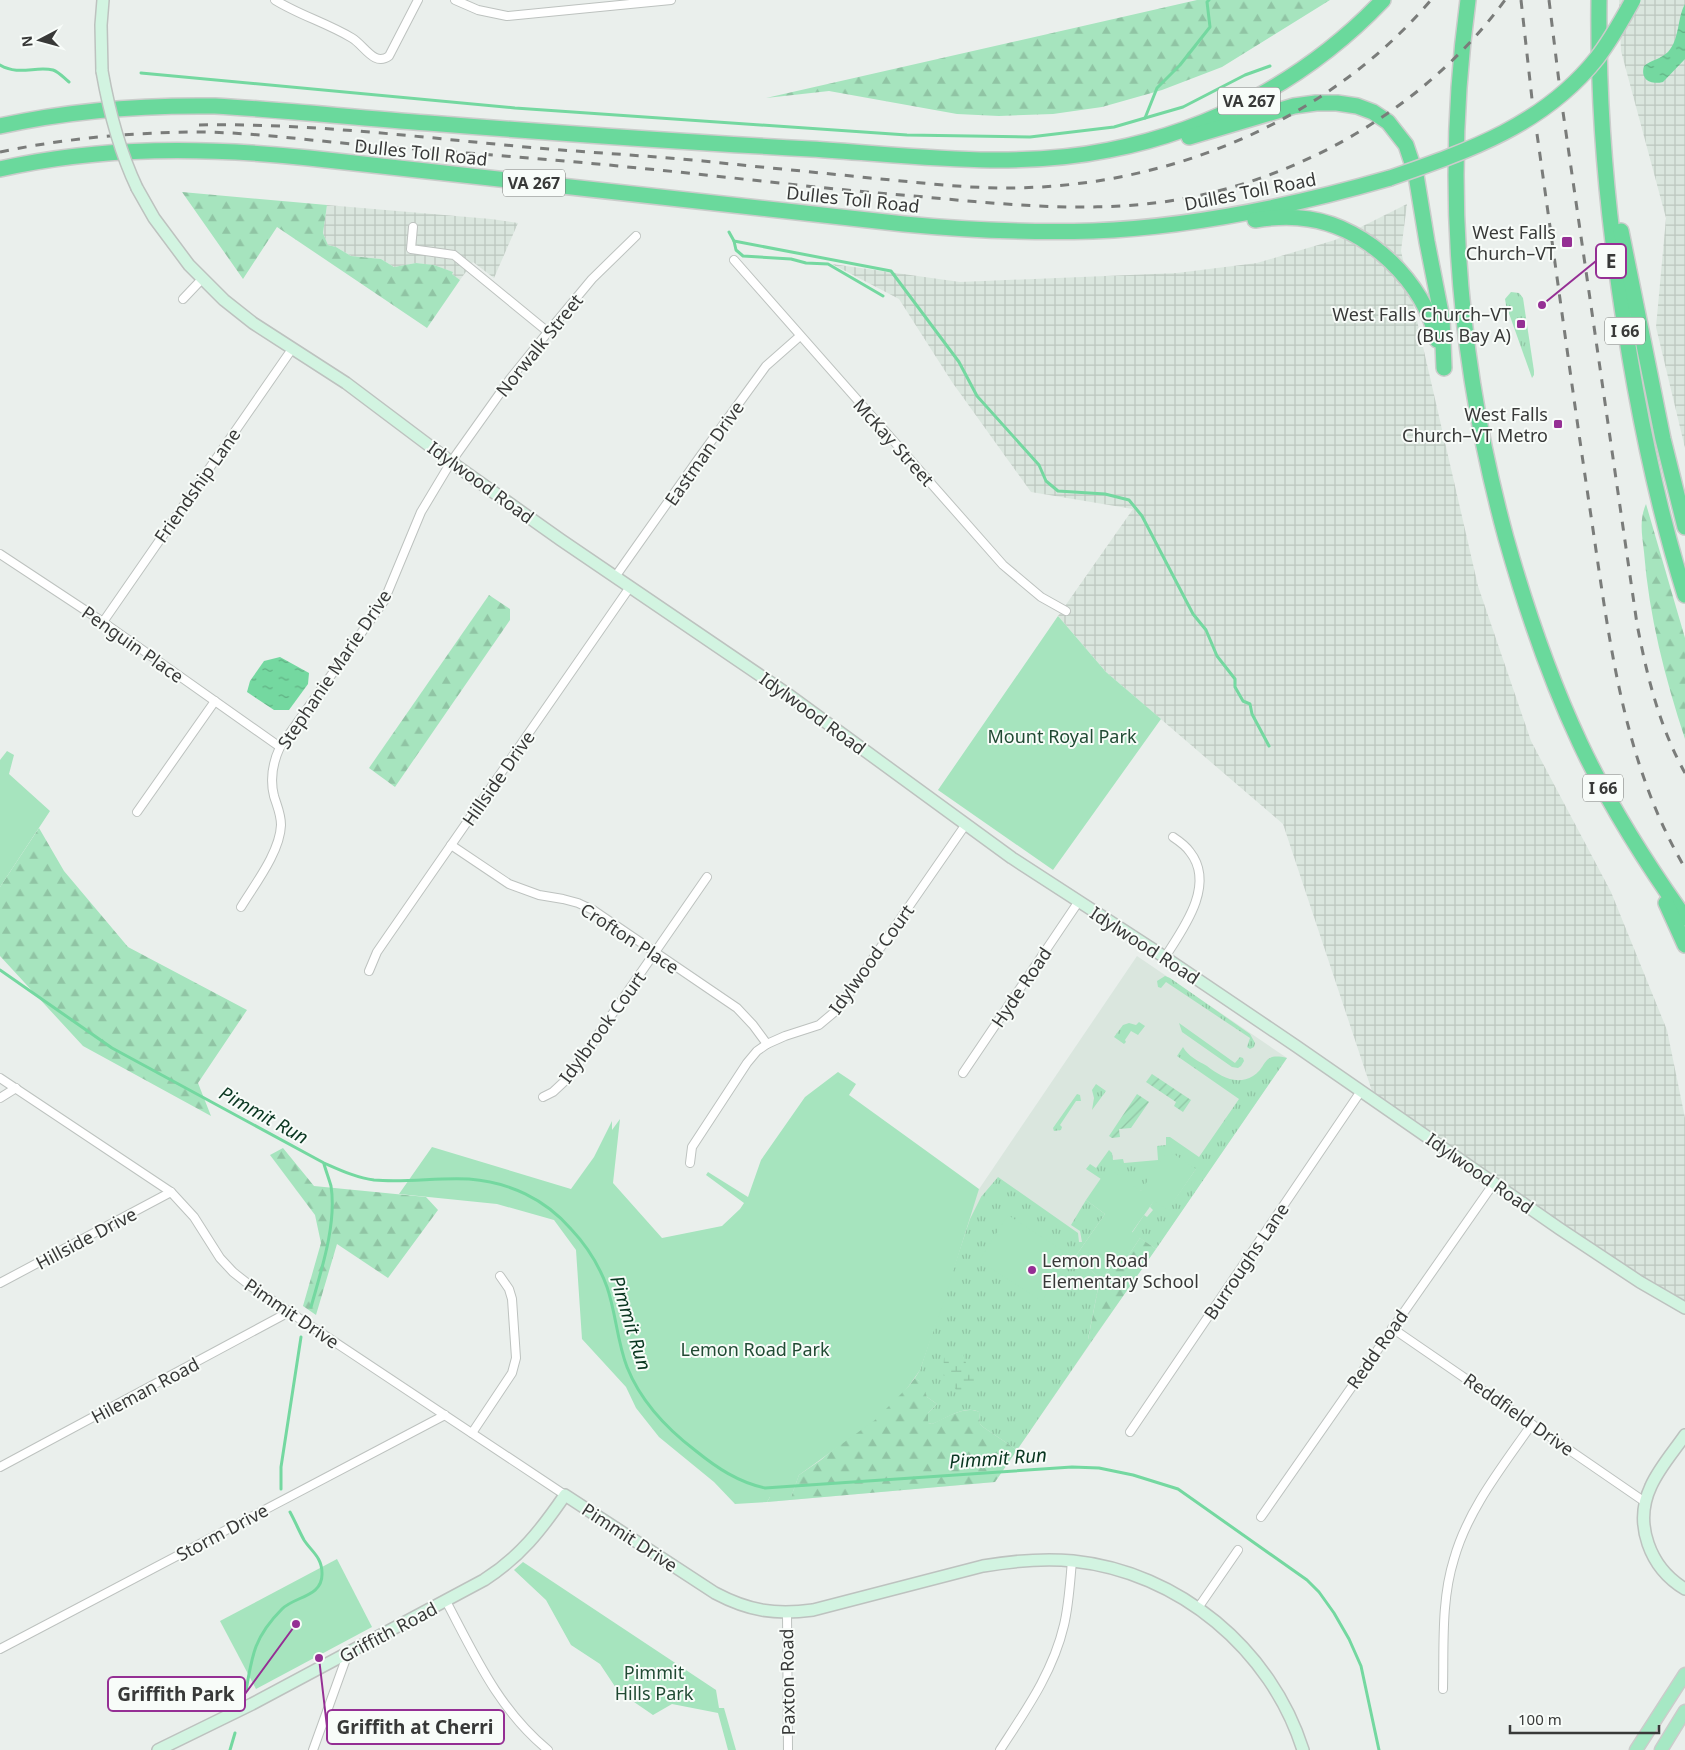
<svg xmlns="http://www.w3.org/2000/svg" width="1685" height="1750" viewBox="0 0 1685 1750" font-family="'Noto Sans',sans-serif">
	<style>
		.built { fill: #dae6de }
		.industrial { fill: url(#industrial-grid) }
		.grass { fill: url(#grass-tufts) }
		.forest { fill: url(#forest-firs) }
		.wetland { fill: url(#wetland-marsh) }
		.park { fill: #a6e4be }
		.garden { fill: url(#garden-furrows) }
		.water { fill: url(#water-ripples) }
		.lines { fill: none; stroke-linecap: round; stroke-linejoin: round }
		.stream { stroke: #74d8a0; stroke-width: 3 }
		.street-casing { stroke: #bdc2bf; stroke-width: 10 }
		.secondary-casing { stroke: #bdc2bf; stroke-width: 14 }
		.primary-casing { stroke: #cbcccb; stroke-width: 15 }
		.highway-casing { stroke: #cbcccb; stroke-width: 18 }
		.street { stroke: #fff; stroke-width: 8 }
		.secondary { stroke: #d2f4e1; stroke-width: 11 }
		.primary { stroke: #a6e8c4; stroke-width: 12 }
		.highway { stroke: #6ad99c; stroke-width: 15 }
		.rail { stroke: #7a7c7a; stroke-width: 3; stroke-dasharray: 9 9; stroke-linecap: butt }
		.secondary-bridge-casing { stroke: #bdc2bf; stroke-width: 14; stroke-linecap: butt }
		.highway-bridge-casing { stroke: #cbcccb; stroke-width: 18; stroke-linecap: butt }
		.secondary-bridge { stroke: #d2f4e1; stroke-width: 11 }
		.highway-bridge { stroke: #6ad99c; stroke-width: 15 }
		.poi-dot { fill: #952f94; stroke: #f8fcf9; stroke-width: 2 }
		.labels { text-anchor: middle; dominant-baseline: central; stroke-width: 4; stroke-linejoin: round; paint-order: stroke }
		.shield { fill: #f8fcf9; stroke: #727472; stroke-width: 1 }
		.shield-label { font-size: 16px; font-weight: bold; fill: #383938 }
		.street-label { font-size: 18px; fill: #383938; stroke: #f8fcf9 }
		.poi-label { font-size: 18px; fill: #383938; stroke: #f8fcf9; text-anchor: end }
		.park-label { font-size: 18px; fill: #204a33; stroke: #f8fcf9 }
		.water-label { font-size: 19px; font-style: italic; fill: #093620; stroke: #f8fcf9 }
		.leader { fill: none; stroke: #952f94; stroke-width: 2 }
		.callout-dot { fill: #952f94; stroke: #f8fcf9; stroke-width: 2 }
		.callout { fill: #f8fcf9; stroke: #952f94; stroke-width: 2 }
		.callout-label { font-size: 19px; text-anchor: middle; font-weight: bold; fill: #383938 }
	</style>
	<defs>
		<pattern id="industrial-grid" width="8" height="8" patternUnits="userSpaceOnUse" patternTransform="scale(1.25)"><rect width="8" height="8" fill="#dae6de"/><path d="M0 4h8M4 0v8" fill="none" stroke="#bcc6bf"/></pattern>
		<pattern id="grass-tufts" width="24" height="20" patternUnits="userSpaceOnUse" patternTransform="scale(1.25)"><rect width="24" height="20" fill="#a6e4be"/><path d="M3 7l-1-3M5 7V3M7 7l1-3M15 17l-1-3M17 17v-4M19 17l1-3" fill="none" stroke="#90c4a4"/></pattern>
		<pattern id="forest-firs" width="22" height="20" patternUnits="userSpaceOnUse" patternTransform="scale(1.25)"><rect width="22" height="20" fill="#a6e4be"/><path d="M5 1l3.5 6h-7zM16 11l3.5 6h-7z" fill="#90c4a4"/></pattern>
		<pattern id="wetland-marsh" width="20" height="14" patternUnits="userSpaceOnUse" patternTransform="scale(1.25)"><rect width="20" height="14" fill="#a6e4be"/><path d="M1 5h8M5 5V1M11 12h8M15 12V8" fill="none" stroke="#90c4a4"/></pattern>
		<pattern id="garden-furrows" width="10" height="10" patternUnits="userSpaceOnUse" patternTransform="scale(1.25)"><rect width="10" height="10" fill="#a6e4be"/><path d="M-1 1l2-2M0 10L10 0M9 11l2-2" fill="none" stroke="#90c4a4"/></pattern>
		<pattern id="water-ripples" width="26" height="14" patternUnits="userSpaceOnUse" patternTransform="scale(1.25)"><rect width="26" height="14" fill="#74d8a0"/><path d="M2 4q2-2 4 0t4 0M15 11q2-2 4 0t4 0" fill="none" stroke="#60b083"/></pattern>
	</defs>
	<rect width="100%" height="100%" fill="#eaefec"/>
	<path class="built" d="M1137,956L1287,1058L995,1482L767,1502Z"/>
	<g class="industrial">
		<path d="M1619,0H1685V448L1656,327L1666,218L1621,51Z"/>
		<path d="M1407,204L1401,251L1478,586L1531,741L1611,892L1667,1030L1685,1118V1308L1372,1091L1283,824L1106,672L1058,616L1133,509L1031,492L952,382L899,299L832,264L960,282L1177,273L1257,263L1335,240Z"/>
		<path d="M327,205L491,219L518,223L494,278L473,262L460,280L452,274V272L434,265L416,263L394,267L381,259L351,256L336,247L328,245L323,233Z"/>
	</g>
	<g class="grass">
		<path d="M1511,292L1519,293L1523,298L1534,371V375L1532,378L1506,305L1505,299Z"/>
		<path d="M1165,976L1170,978L1250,1034L1255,1043L1254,1047L1250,1049L1247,1047L1250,1038L1166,982L1161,988L1158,987L1157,981Z"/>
		<path d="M1139,1022L1145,1026L1138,1035L1131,1031L1125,1040L1126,1042L1124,1044L1114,1037L1123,1025L1129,1023L1136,1025Z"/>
		<path d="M1179,1023L1235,1063L1240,1057L1243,1058L1244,1061L1241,1066L1238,1068L1232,1067L1182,1032Z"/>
		<path d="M1183,1047C1188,1056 1198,1061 1207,1066C1220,1076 1236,1086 1253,1076C1268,1067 1261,1052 1287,1058L1156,1249L1132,1233L1144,1215L1147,1217L1153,1210L1150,1207L1154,1200L1168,1209L1196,1169L1141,1191L1101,1179L1086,1169L1090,1164L1096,1168L1109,1150L1112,1153L1113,1160L1123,1159L1124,1163L1158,1160L1157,1146L1166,1145V1137H1170L1199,1157L1239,1099L1177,1056Z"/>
		<path d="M1096,1084L1106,1091L1092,1110L1094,1098L1092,1090Z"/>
		<path d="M1077,1094L1080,1095L1081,1101H1076L1060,1125L1062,1127L1061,1130L1054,1131L1053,1128Z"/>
		<path d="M998,1177L1078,1233L1079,1242H1082L1080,1231L1071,1225L1086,1200L1105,1214L1075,1257L1100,1278L1088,1339L1091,1342L1017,1450L983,1427L980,1424L979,1412C965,1404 945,1419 932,1424L928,1423V1413L937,1404L927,1397L919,1381L915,1378L920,1370L970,1219L981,1197Z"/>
	</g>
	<g class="forest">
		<path d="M1197,0H1330L1222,67L1162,90L1102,107L1053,114L999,116L957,114L829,91L766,98Z"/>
		<path d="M182,192L327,205L323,233L328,245L336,247L351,256L381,259L394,267L416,263L434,265L453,272L452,274L460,280L427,328L277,227L243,279Z"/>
		<path d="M1646,504L1685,638V739C1665,678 1649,616 1644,552C1642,534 1639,520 1646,504Z"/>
		<path d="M489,595L510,609V620L395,787L369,768Z"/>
		<path d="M39,828L64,871L128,947L247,1010L198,1083L211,1116L83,1046L0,956V887Z"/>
		<path d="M283,1148L314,1186L426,1197L438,1210L388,1278L337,1244L316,1315L303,1306L321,1243L315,1215L270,1155Z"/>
		<path d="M1140,1238L1156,1249L1091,1342L1088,1340L1100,1278L1121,1260L1126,1259Z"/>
		<path d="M915,1378L922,1383L927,1397L937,1404L928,1413V1423L932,1424C945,1418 965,1405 979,1412L980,1424L983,1427L1017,1450L995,1482L767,1502L770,1497H791L799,1475L821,1460L908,1387Z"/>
	</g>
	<path class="wetland" d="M949,1354L956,1357L963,1354L967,1366L977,1378C974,1390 968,1393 956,1390L950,1379L943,1375L944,1358Z"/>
	<g class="park">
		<path d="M1058,616L1106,672L1161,719L1053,870L938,790Z"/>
		<path d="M7,751L14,755L9,774L50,811L0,887V760Z"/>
		<path d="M838,1072L856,1084L849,1095L979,1189L944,1301L920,1370L908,1387L875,1420L799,1475L791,1497H770L767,1502L735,1504L714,1482L659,1437L636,1408L626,1387L582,1339L576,1250L554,1220L497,1204L399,1194L432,1147L571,1189L594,1157L612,1121V1130L620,1119L613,1183L662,1238L722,1226L740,1209L744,1203L706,1175L708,1172L748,1197L761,1160L805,1097Z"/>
		<path d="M1168,1150L1196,1169L1168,1210L1154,1201L1132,1232L1140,1238L1126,1259L1121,1260L1100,1278L1075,1257L1105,1214L1086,1200L1108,1168L1141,1191Z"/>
		<path d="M1008,1215L1071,1256L1042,1301L979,1261Z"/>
		<path d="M337,1559L372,1627L256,1689L220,1621Z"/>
		<path d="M523,1562L716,1690L719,1708H724L736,1750H728L718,1713L672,1704L653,1715L618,1691L600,1664L571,1645L546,1600L514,1570Z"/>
	</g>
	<g class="garden">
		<path d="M1152,1074L1191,1100L1183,1112L1174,1106L1176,1102L1146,1082Z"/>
		<path d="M1137,1094L1149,1102L1131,1128L1119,1129L1120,1137L1112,1138L1109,1136Z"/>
	</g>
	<g class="water">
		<path d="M1685,4V59L1663,82C1651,85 1640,80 1644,66C1651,60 1661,59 1668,52C1680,39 1677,18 1685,4Z"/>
		<path d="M280,657L309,673L308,684L289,710H274L247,692L250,681L264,661Z"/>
	</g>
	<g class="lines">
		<g class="stream">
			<path d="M0,65C19,76 35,66 53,70C59,72 64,78 69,82"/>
			<path d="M141,73L515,108L907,135L1030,137L1114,127L1183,107L1245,75L1270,66"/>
			<path d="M1145,118L1157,88L1180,65L1210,27L1207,2L1209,0"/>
			<path d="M729,232L734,241L891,271L959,362L977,396L1039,465L1046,481L1058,491L1105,494L1129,500L1142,516L1193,614L1206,630L1217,656L1235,679V687L1243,701L1250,704L1252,714L1269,746"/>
			<path d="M734,241L736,250L743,256L791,259L806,263L828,264L883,296"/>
			<path d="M0,970L112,1048L324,1163C340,1170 357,1178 374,1180C407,1183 438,1177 469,1179C509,1182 545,1199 571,1229C587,1246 599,1265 607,1287C616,1313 617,1341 627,1367C641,1402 667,1429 696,1451C717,1468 738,1482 765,1488L1072,1467L1099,1468L1133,1475L1178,1489L1307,1580L1319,1592L1334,1613L1349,1639L1361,1666L1379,1750"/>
			<path d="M311,1307C321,1271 337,1224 331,1186C329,1179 326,1171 324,1164"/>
			<path d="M281,1489V1467L301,1337"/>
			<path d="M246,1691C252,1654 255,1636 282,1609C295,1596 323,1597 322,1573C322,1557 311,1551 304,1540C299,1531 295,1521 290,1512"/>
			<path d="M230,1750L235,1733"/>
		</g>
		<g class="street-casing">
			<g id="street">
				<path d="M275,0C299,15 327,23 352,38C364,45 374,67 389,56L418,0"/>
				<path d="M455,0L478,10L507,16L671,0"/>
				<path d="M413,227L411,249L454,255L548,332"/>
				<path d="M734,260L1003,565L1041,597L1066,611"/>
				<path d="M183,299L202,279"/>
				<path d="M0,554L103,622L280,747"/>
				<path d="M615,577L699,458L766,366L800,336"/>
				<path d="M103,622L292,349"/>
				<path d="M137,812L215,701"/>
				<path d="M451,845L509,884L539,895L563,899L578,903L593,910L737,1008L753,1025L767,1044"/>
				<path d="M241,907C255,884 280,852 281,825C281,814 277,806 274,796C270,780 273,762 280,747L384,601L421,512L451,462L510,379L548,332L592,279L636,236"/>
				<path d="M1165,957C1183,929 1216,885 1190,852C1186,846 1179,841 1173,837"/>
				<path d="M369,971L377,952L388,936L630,587"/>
				<path d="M963,1073L1079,901"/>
				<path d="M0,1078L171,1192L194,1217L220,1258L233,1272L252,1287L565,1495"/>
				<path d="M543,1097L553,1092L568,1078L707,877"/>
				<path d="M0,1098L16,1088"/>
				<path d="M690,1163L692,1147L747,1063L757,1051L767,1044L785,1036L819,1025L838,1009L966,824"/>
				<path d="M0,1283L171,1192"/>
				<path d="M1392,1328L1645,1502"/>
				<path d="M1130,1432L1361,1091"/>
				<path d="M472,1433L512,1373L516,1358L512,1299L509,1289L500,1276"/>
				<path d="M0,1467L289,1312"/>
				<path d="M1261,1517L1494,1183"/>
				<path d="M446,1601C475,1656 499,1710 548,1750"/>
				<path d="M1198,1608L1238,1550"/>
				<path d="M787,1613L788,1750"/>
				<path d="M0,1649L445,1415"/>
				<path d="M1443,1689C1444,1646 1441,1600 1454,1559C1468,1509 1503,1466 1532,1424"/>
				<path d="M313,1750L348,1653"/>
				<path d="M1000,1750C1026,1710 1053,1672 1064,1625C1069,1604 1070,1582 1072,1561"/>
			</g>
		</g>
		<g class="secondary-casing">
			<g id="secondary">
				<path d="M102,71L101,25L103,0"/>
				<path d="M137,188L154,218L189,265L224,300L253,323L346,383L451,462L561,540L786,693L1012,858L1154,950L1296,1046L1560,1229L1640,1282L1685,1308"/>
				<path d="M1685,1435C1674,1451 1659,1468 1651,1486C1633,1524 1650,1568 1685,1589"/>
				<path d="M158,1750L252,1704L484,1580C520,1557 541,1530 565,1495L715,1593C749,1611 775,1615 813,1610L983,1566C1013,1561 1043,1558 1073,1561C1179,1572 1271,1649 1303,1750"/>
			</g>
		</g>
		<g class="primary-casing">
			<g id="primary">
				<path d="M1636,1750L1685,1674"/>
				<path d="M1661,1750L1685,1711"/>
			</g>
		</g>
		<g class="highway-casing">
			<g id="highway">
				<path d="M1468,0C1443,182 1458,362 1506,538C1526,609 1549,677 1580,743C1609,805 1646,863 1685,918"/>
				<path d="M1599,0C1598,81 1603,162 1613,242C1628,361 1649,480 1685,595"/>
				<path d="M0,126C71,110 142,105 215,106C286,110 357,118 428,123C555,133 683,142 811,149C910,155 1011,170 1109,150C1213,130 1310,77 1383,0"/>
				<path d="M1189,137L1294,106L1316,103H1337L1357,106L1373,112L1388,122L1406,145L1416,175L1427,242L1442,318L1444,368"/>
				<path d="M0,169C102,146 206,147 309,158L904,224C967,230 1029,233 1093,231C1193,227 1293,206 1390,178"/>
				<path d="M1255,220C1273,217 1291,216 1309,219C1368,228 1424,282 1437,340"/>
				<path d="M1621,231L1663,439L1685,527"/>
				<path d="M1666,903L1685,945"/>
			</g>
		</g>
		<use href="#street" class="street"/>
		<use href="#secondary" class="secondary"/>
		<use href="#primary" class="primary"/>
		<use href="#highway" class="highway"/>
		<g class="rail">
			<path d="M1521,0L1533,108"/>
			<path d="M1549,0L1560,90"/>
			<path d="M1563,112L1637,624C1647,676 1659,726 1685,773"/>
			<path d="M199,125C304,123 410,136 515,146C578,152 640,155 703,161C758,167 814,172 870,178C915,182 961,188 1006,188C1166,188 1326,123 1431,0"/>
			<path d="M1537,134C1555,261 1572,389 1591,516C1609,636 1622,761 1685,868"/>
			<path d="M0,152C67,138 135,132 204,132C262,133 320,142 378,146C465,153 552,159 638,168C722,176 806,187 890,194C987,202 1085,216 1182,199C1308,176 1429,104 1505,0"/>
		</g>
		<g class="secondary-bridge-casing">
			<path id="secondary-bridge" d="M102,71C109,111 119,150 137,188"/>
		</g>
		<g class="highway-bridge-casing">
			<path id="highway-bridge" d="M1390,178C1468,151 1544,125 1597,58C1611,40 1622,20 1633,0"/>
		</g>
		<use href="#secondary-bridge" class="secondary-bridge"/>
		<use href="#highway-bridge" class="highway-bridge"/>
	</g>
	<g class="poi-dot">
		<rect x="1561" y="236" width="12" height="12" rx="2.5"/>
		<rect x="1516" y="319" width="10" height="10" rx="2.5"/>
		<rect x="1553" y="419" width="10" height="10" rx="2.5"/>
		<circle cx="1032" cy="1270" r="5"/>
	</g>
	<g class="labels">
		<g class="shield">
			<rect x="1218" y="87.5" width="62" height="27" rx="4"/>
			<rect x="503" y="169.5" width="62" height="27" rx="4"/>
			<rect x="1605" y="317.5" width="40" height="27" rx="4"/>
			<rect x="1583" y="774.5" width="40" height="27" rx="4"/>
		</g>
		<g class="shield-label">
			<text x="1249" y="101">VA 267</text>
			<text x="534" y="183">VA 267</text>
			<text x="1625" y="331">I 66</text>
			<text x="1603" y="788">I 66</text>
		</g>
		<g class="street-label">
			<text transform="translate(421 152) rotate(6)">Dulles Toll Road</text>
			<text transform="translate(1250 191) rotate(-11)">Dulles Toll Road</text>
			<text transform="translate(853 199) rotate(6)">Dulles Toll Road</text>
			<text transform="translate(539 345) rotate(-51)">Norwalk Street</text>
			<text transform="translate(894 442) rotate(48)">McKay Street</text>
			<text transform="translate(704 453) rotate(-55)">Eastman Drive</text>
			<text transform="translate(481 482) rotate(36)">Idylwood Road</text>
			<text transform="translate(197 485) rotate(-55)">Friendship Lane</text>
			<text transform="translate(133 644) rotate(35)">Penguin Place</text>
			<text transform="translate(334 669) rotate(-56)">Stephanie Marie Drive</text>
			<text transform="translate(813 713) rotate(36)">Idylwood Road</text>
			<text transform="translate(498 778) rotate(-55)">Hillside Drive</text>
			<text transform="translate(630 938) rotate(33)">Crofton Place</text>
			<text transform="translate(1145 945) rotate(33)">Idylwood Road</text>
			<text transform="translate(871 959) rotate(-54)">Idylwood Court</text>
			<text transform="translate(1021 987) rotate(-56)">Hyde Road</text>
			<text transform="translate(602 1027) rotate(-54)">Idylbrook Court</text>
			<text transform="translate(1480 1173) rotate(35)">Idylwood Road</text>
			<text transform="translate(86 1238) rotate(-28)">Hillside Drive</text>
			<text transform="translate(1246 1261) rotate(-56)">Burroughs Lane</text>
			<text transform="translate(292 1313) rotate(34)">Pimmit Drive</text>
			<text transform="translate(1377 1349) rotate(-55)">Redd Road</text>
			<text transform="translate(145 1390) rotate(-28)">Hileman Road</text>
			<text transform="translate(1519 1414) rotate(35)">Reddfield Drive</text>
			<text transform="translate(222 1532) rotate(-28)">Storm Drive</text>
			<text transform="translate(630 1537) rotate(33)">Pimmit Drive</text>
			<text transform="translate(388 1632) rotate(-28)">Griffith Road</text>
			<text transform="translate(787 1682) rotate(-91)">Paxton Road</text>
		</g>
		<g class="poi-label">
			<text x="1556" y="232">West Falls<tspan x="1556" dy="21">Church–VT</tspan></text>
			<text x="1511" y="314">West Falls Church–VT<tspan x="1511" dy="21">(Bus Bay A)</tspan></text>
			<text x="1548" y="414">West Falls<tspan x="1548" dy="21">Church–VT Metro</tspan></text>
			<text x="1042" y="1260" text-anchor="start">Lemon Road<tspan x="1042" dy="21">Elementary School</tspan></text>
		</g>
		<g class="park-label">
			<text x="1062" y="736">Mount Royal Park</text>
			<text x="755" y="1349">Lemon Road Park</text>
			<text x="654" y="1672">Pimmit<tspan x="654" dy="21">Hills Park</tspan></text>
		</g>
		<g class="water-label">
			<text transform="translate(264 1115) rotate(29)">Pimmit Run</text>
			<text transform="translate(631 1323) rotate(73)">Pimmit Run</text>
			<text transform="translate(998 1458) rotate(-4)">Pimmit Run</text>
		</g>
	</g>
	<path class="leader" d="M1542 305L1596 261M296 1624L245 1694M319 1658L327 1727"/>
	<g class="callout-dot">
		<circle cx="1542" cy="305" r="5"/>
		<circle cx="296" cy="1624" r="5"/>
		<circle cx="319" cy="1658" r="5"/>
	</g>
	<g class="callout">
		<rect x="1596" y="244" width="30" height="34" rx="5"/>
		<rect x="108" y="1677" width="137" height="34" rx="5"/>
		<rect x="327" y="1710" width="177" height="34" rx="5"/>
	</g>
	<g class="callout-label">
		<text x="1611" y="268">E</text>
		<text x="176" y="1701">Griffith Park</text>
		<text x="415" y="1734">Griffith at Cherri</text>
	</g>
	<g transform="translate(40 40) rotate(264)" stroke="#f8fcf9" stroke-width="4" paint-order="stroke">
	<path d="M0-4L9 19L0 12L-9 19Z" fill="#383938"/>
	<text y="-8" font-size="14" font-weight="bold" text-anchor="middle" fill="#383938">N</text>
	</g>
	<path d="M1510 1725v8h149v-8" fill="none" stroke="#383938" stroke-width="2.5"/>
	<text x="1518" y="1725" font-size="15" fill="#383938" stroke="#f8fcf9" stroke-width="4" paint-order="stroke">100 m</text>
</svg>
